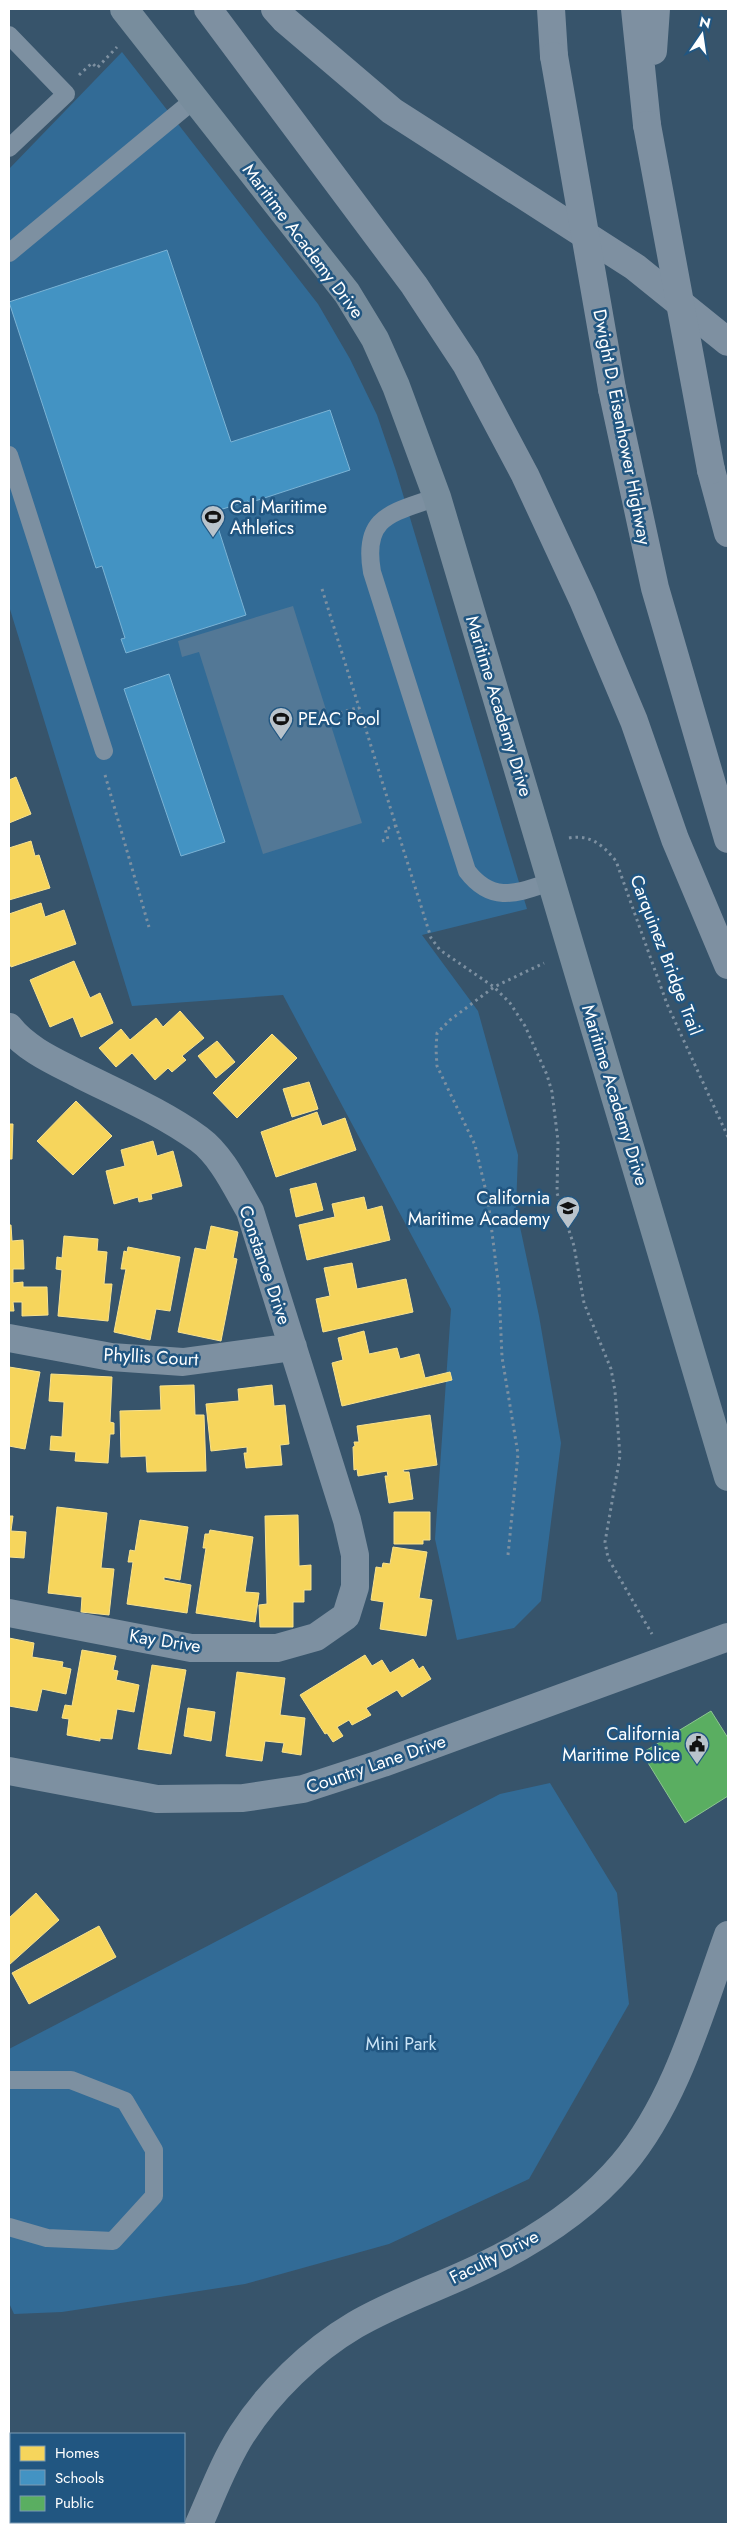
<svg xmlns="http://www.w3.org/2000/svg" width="737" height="2533" font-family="Jost,sans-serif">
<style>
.green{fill:#326b96}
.water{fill:#537896}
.homes{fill:#f6d55c;stroke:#f9e28d}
.schools{fill:#4393c3;stroke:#7bb3d5}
.public{fill:#5aae61;stroke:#8cc690}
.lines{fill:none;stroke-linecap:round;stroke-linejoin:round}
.path{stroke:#7d90a1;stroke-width:3;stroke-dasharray:2.5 4;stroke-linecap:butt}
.lane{stroke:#7d90a1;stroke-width:18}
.street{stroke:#7d90a1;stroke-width:28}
.secondary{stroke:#788d9d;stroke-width:28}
.highway{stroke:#7e90a1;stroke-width:28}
.highway-bridge{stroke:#7e90a1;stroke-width:28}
.labels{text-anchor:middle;stroke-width:5;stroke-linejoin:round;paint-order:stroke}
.street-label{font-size:18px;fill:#fff;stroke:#215681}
.poi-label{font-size:18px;fill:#fff;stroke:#215681;text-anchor:start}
.park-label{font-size:18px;fill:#cbe4f6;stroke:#215681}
</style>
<rect width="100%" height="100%" fill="#37546b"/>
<!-- green -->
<path class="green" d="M122 52 318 304 350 359 377 415 396 471 527 909 422 935 478 1011 518 1155 516 1208 539 1316 561 1443 541 1601 514 1628 457 1640 435 1539 451 1309 283 995 132 1006 9 606V169Z
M550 1783 617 1893 629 2004 529 2179 389 2244 245 2284 62 2312 14 2314 9 2303V2049L500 1794Z
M9 2493 11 2494V2522H123V2524H9Z"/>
<!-- water -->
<path class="water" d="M293 606 362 823 263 854 199 652 182 657 178 641Z"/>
<!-- homes -->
<path class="homes" d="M16 777 31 814 9 823V780Z
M31 841 35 856 39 855 50 888 9 900V848Z
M41 903 45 917 64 910 76 944 11 967 9 961V914Z
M74 961 90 998 100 993 113 1023 81 1037 73 1017 50 1027 30 980Z
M180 1011 204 1038 182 1056 186 1060 172 1072 168 1068 155 1080 132 1053 116 1067 99 1048 121 1029 130 1040 156 1018 163 1027Z
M272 1034 297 1058 237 1118 213 1093Z
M217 1041 235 1062 216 1078 198 1056Z
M309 1082 318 1109 292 1117 283 1089Z
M76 1101 112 1136 73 1175 37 1141Z
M317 1112 322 1126 345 1118 356 1150 276 1177 261 1132Z
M9 1124H13L12 1159H9Z
M153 1141 157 1156 173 1151 182 1186 151 1194 152 1199 139 1202 138 1197 114 1204 106 1171 125 1166 121 1150Z
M316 1183 323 1210 296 1217 290 1189Z
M364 1197 367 1210 382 1206 390 1240 307 1260 299 1225 335 1217 332 1204Z
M9 1225H11L12 1241 23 1240 24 1269H13V1283L23 1282V1287H47L48 1315 22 1316V1302H13L14 1311H9Z
M211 1226 238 1232 233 1258 237 1259 221 1341 178 1332 195 1248 206 1250Z
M64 1236 98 1239 97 1251 107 1252 104 1284H112L108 1321 58 1316 62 1270 56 1269 57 1257 62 1258Z
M128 1247 180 1257 170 1311 156 1309 150 1340 114 1332 126 1269H121L124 1251 127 1252Z
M352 1263 357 1289 406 1279 413 1312 323 1332 316 1299 330 1296 324 1268Z
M364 1331 369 1354 397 1348 400 1359 419 1354 425 1378 450 1372 452 1380 342 1406 332 1363 343 1360 338 1338Z
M9 1367 40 1372 25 1449 9 1446Z
M51 1374 112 1377 110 1422 114 1423V1434H110L108 1463 75 1461 76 1452 50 1450 51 1436 62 1437 64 1402 49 1401Z
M194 1385 195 1415H204L206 1471 147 1472 146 1456 121 1457 120 1411 161 1410 160 1386Z
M272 1385 274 1406 285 1405 289 1444 280 1445 282 1465 246 1468 244 1453H247V1447L211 1451 206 1404 239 1401 238 1389Z
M430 1415 437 1465 403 1470 404 1472H409L413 1499 389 1503 385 1476H388L387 1471 358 1476 357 1469 354 1470 353 1447 355 1446 354 1442H359L357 1426Z
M57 1507 107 1513 101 1568 114 1569 109 1615 81 1612 82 1597 48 1593Z
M394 1512H430V1540H423V1544H394Z
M298 1515 299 1566 311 1565V1590H304V1602H293V1627H260L259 1605 267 1604 265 1516Z
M9 1516H13L11 1531 26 1532 24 1558 9 1557Z
M140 1520 188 1527 180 1580 164 1577V1580L191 1585 187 1613 127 1604 133 1562H128L130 1550 135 1551Z
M210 1530 253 1537 245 1592 259 1593 255 1622 196 1613 206 1548H203L205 1534H209Z
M393 1547 427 1552 419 1598 432 1600 426 1636 380 1629 384 1602 371 1600 376 1567 382 1568 383 1563 390 1564Z
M9 1638 34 1643 32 1657 63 1662 62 1667 71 1669 66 1694 42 1689 37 1711 9 1706Z
M82 1650 116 1656 113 1670 118 1671 116 1680 139 1685 134 1712 117 1709 112 1739 100 1738V1741L67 1735 69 1719 62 1718 65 1705 72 1706Z
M365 1655 372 1666 382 1660 390 1673 413 1659 419 1669 423 1666 431 1679 402 1697 397 1690 366 1708 371 1715 352 1725 349 1720 337 1727 343 1736 333 1742 327 1733 325 1734 300 1695Z
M152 1665 186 1670 171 1754 138 1749Z
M237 1672 285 1678 280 1715 305 1718 301 1755 282 1752 284 1743 265 1741 262 1761 226 1756Z
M188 1708 215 1712 211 1741 184 1736Z
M36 1893 59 1920 9 1965V1918Z
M99 1926 116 1957 29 2004 12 1973Z"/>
<!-- schools -->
<path class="schools" d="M167 250 231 442 330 410 350 470 249 503 248 501 213 512 246 615 126 653 121 639 125 638 102 566 96 568 9 302Z
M169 674 225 842 181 856 124 689Z"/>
<!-- public -->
<path class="public" d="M711 1711 728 1738V1796L685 1823 642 1753Z"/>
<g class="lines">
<!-- path -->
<path class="path" d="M79 75 92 63 97 68 117 47
M322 589 431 938 440 950 494 987 510 1003 525 1026 547 1075 552 1092 558 1141 557 1193 574 1246 584 1303 611 1369 615 1391 620 1456 605 1542 608 1558 652 1634
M340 713 359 707
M105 775 149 927
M569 838C590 834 603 845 616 861L667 1004 728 1137
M382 841 388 839 385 829 396 826
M508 1555 518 1454 502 1357 499 1289 488 1200 475 1145 437 1066 436 1049 437 1033 450 1020 494 987 544 963"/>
<!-- lane -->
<path class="lane" d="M9 35 66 94 9 148
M9 253 195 99
M9 455 104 751
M437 497C393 513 362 515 372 572L467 871C492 904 517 893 551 882
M9 2080H71L125 2101 154 2150V2196L113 2241 47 2238 9 2227"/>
<!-- street -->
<path class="street" d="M9 1027C27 1050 56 1062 81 1075 121 1095 163 1113 199 1139 222 1156 236 1187 250 1211L347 1520 355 1555V1587L346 1616 316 1637 277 1648H191L9 1613
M9 1338 111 1357 183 1362 293 1347
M9 1771 157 1799 243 1798 303 1789 383 1763 728 1637
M199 2524C212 2495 224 2462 242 2434 269 2392 311 2351 355 2325 396 2301 440 2287 483 2266 533 2242 586 2208 623 2164 676 2101 700 2012 728 1935"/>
<!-- secondary -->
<path class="secondary" d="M124 9 347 293 375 339 396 386 437 497 728 1477"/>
<!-- highway -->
<path class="highway" d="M208 9 414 285 466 364 525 475 583 600 634 721 675 839 728 965
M275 9 284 19 392 111 635 267 728 342
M551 9 554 56
M635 9 647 125
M653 51 656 9
M612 389 655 588 728 839
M711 470 728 533"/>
<!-- highway-bridge -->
<path class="highway-bridge" d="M554 56 612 389
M647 125 711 470"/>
</g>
<!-- icons -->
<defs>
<g id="stadium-pin" transform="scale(1.25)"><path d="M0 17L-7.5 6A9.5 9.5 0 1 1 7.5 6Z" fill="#b9c3cb" stroke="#215681"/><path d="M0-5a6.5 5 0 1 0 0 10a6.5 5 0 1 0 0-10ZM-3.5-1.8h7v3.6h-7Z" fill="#111"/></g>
<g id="university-pin" transform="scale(1.25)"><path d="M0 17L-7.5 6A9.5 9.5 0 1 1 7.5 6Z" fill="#b9c3cb" stroke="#215681"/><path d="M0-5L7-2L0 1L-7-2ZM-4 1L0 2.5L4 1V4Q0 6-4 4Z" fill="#111"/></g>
<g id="civic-pin" transform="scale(1.25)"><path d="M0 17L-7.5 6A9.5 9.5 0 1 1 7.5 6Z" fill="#b9c3cb" stroke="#215681"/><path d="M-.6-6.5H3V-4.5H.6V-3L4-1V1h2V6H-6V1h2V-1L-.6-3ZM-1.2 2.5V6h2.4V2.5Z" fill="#111"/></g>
</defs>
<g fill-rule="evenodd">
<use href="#stadium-pin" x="213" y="517"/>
<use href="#stadium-pin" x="281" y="719"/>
<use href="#university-pin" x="568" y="1208"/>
<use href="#civic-pin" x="697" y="1744"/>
</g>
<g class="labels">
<!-- street labels -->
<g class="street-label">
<text transform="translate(303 241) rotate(53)" y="6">Maritime Academy Drive</text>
<text transform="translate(622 427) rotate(79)" y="6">Dwight D. Eisenhower Highway</text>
<text transform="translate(499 706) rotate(73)" y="6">Maritime Academy Drive</text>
<text transform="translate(666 955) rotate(69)" y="6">Carquinez Bridge Trail</text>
<text transform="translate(615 1095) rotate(73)" y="6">Maritime Academy Drive</text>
<text transform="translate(265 1265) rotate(71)" y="6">Constance Drive</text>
<text transform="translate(151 1357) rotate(3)" y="6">Phyllis Court</text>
<text transform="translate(165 1641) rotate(9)" y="6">Kay Drive</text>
<text transform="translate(376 1764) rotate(-19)" y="6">Country Lane Drive</text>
<text transform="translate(494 2257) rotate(-27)" y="6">Faculty Drive</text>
</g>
<!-- poi labels -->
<g class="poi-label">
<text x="230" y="513">Cal Maritime<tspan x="230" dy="21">Athletics</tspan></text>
<text x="298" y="725">PEAC Pool</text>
<text x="550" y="1204" text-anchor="end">California<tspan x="550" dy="21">Maritime Academy</tspan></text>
<text x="680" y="1740" text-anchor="end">California<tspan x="680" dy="21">Maritime Police</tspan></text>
</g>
<!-- park labels -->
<g class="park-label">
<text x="401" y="2050">Mini Park</text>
</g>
</g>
<!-- border -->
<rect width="737" height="2533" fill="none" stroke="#ffffff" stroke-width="20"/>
<!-- legend -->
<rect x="10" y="2433" width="175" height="90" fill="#215681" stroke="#7a9ab3"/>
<rect x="20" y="2446" width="25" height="15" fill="#f6d55c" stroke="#7a9ab3"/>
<text x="55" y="2458" font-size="15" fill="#ffffff">Homes</text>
<rect x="20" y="2470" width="25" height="15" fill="#4393c3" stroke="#7a9ab3"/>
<text x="55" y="2483" font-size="15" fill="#ffffff">Schools</text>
<rect x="20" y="2496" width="25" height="15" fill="#5aae61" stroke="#7a9ab3"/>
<text x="55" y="2508" font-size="15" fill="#ffffff">Public</text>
<!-- north arrow -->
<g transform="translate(702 35) rotate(13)" stroke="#215681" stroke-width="4" paint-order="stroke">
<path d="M0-4L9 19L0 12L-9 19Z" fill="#ffffff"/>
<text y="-8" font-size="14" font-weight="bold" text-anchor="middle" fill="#ffffff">N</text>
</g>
</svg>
